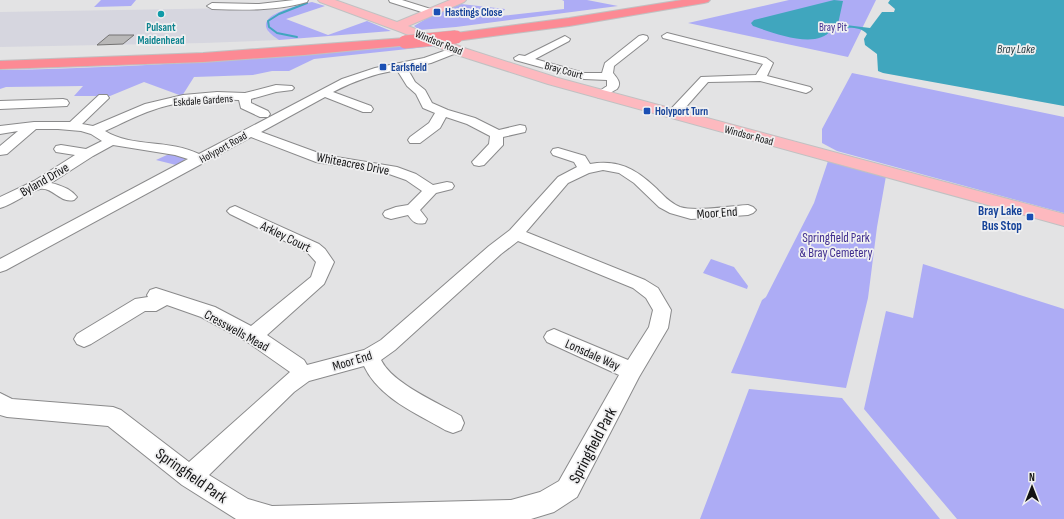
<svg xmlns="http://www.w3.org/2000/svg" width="1064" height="519" font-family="'Sofia Sans Condensed',sans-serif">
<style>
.built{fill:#d6d6df}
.green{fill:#adacf5}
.water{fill:#40a6be}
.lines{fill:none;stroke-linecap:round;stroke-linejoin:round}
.stream{stroke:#40a6be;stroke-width:2}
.building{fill:#b9b8b8;stroke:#747372}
.minor-casing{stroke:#8a8a8b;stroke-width:2}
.major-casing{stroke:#c1c1c2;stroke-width:2}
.highway-casing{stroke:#c1c1c2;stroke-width:2}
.minor{fill:#fff;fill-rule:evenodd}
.major{fill:#fdb9bf;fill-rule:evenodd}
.highway{fill:#fc8a94;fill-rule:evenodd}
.highway-bridge-casing{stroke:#c1c1c2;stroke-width:14;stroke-linecap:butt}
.highway-bridge{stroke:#fc8a94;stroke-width:13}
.transit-dot{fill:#1a4fb4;stroke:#f0f0f1;stroke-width:1.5}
.culture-dot{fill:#0f9aa8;stroke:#f0f0f1;stroke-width:1.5}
.labels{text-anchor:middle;stroke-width:3.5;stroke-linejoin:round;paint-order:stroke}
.far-transit-label{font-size:11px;font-weight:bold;fill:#164399;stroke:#f0f0f1;text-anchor:start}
.far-culture-label{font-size:11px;font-weight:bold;fill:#0d838f;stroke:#f0f0f1}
.far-park-label{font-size:11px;fill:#3f2d8f;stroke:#f0f0f1}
.far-street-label{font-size:11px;fill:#121213;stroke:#f0f0f1}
.far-water-label{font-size:12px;font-style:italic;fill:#1d343a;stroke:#f0f0f1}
.street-label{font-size:13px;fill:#121213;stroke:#f0f0f1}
.transit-label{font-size:13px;font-weight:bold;fill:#164399;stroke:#f0f0f1;text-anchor:end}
.park-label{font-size:13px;fill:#3f2d8f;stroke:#f0f0f1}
.near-street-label{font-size:16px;fill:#121213;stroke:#f0f0f1}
</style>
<rect width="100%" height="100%" fill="#e3e3e4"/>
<!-- built -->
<path class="built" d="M238 8 281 10 274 14 268 32 279 40 204 43 0 47V12Z"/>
<!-- green -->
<path class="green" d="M101 0H136L131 6 94 7Z
M562 0H587L618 6 456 27 419 30 414 26 429 17 461 4 505 9 501 16 564 9V1Z
M789 0H876L848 57 688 23Z
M312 2 325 6 286 19 328 35 367 21 391 31 279 40C241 17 296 6 312 2Z
M427 43 436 46 314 59 289 71H272L253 75 194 77 182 96 144 82 110 96H74L83 86 6 87 0 89V70C143 68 285 57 427 43Z
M852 73 1064 117V213L837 151 822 143V129Z
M169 154 187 158 176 165 156 160Z
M828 161 886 176 877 227 868 298 846 388 731 373 762 300 766 297 814 203Z
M711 259 734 267 748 286 747 289 703 273Z
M923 264 1064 309V519H957L864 409 886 311 913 318Z
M749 389 842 398 940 519H700Z"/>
<!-- water -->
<path class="water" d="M834 0 843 1 838 24 870 28 882 12H894L895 9 888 3 890 0H1064V106L883 73 878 71 877 54 865 45 864 39 867 34C859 25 842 28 831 30 817 50 773 33 753 26L751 23 754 20Z"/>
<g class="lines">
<!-- stream -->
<path class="stream" d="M297 37 277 33 269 27 268 21 279 14 307 3"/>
</g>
<!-- building -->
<path class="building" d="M109 35H134L123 44 97 45Z"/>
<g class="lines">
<!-- minor casing -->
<g class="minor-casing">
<path id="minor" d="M294 0H308L307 2C276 11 245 10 212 9L207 6 212 3 259 4Z
M389 0H402L434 10 436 12 431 15 428 14 390 2Z
M667 33 766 58 773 63 767 76 810 87 812 89 810 91 806 93 760 81 708 82 677 117H669L667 114 669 111 701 77 756 75 763 64 663 38 662 36Z
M643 35 647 36 648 38 647 40 614 66 613 73C617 78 622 83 617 89L601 98 597 97 595 94 607 86V80L584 79 515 60 514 58 519 55 525 56 565 36 570 39 569 41 535 59 584 73H602L605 63 639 36Z
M455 47 460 50 459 52 431 63 407 68 415 82 425 90 432 103 448 110 475 118 499 130 520 125 525 126 526 129 525 132 503 137V145L484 165 479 166 474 165 472 162 489 144 490 136 467 124 446 117 440 128 420 143H410L408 140 410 137 429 123 435 113 423 108 416 94 407 86 397 70C374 74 354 81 333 92L371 106 373 109 371 112H363L325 97 261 132 324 155 397 167 416 174 433 185 447 182 452 183 454 186 452 189 436 193 420 210 427 219 425 223C416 225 413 222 408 215L391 219 385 217 383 214 385 211 396 207 408 205 422 191 406 180 389 174 316 162 251 137 6 270 0 272V259L188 159 175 155 113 145 93 156 51 183C60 185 71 189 77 197L74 200C61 204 53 187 40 189 28 192 14 204 0 208V197L34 181 75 155 56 152 54 149 56 146 61 145 86 149 102 141 91 134 81 131 58 129H36L7 154 0 155V146L18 131 0 134V126L34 122H70L99 95H107L109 98 82 124 93 126 145 104 183 95 217 92 245 93 276 85 292 86 294 88 292 90 276 92 251 99V103L268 111 270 114 268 117H260L241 108 239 100C210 99 180 100 153 110 137 115 121 124 105 131 133 148 169 139 199 154L342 79 375 68 424 58Z
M63 99 67 100 69 103 67 106 0 109V101Z
M558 148 585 156 590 164C618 159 636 169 656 188 663 195 670 203 680 207 696 212 730 206 748 205L753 207 756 210 753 213 748 215 691 219 670 213 659 207 634 183 619 173 603 170 589 173 568 183 526 232 645 280 658 288 671 310 668 328 639 377 577 497 554 512 531 519H236L182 485 108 426 7 417 0 415V393L12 399 113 407 121 410 189 462 290 372 246 341 201 317 167 305 156 311H145L91 344 84 347 77 344 74 339 77 334 135 299 148 297 147 295 150 290 156 288 215 307 251 326 311 277 316 262 307 252 230 214 227 211 230 208 235 206 319 244 325 249 334 262 324 284 267 335 304 360 307 365 364 350 381 340 489 246 510 230 558 177 577 167 574 162 553 155 551 152 553 149ZM518 241 633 288 646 298 653 310 649 327 628 360 561 332 554 329 547 332 544 337 547 342 619 375 559 481 540 492 511 500 272 506 248 499 209 475 294 392 309 381 364 366C379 398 416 413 445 430L453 433 461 430 464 423 461 416C437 402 393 384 381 360L395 350 501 254Z"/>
</g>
<!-- major casing -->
<g class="major-casing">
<path id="major" d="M318 0H335L397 22 450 0H466L464 2 408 26 464 48 558 78 1064 214V226L548 84 454 54 401 32 320 2Z"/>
</g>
<!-- highway casing -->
<g class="highway-casing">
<path id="highway" d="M682 0H710L708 2 704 3 569 26 456 41 451 40 449 37 451 34 456 33 569 18Z
M405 38 410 39 412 42 410 45 304 55 203 62 0 69V61L203 53Z"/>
</g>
<!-- minor -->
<use href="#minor" class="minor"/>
<!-- major -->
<use href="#major" class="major"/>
<!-- highway -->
<use href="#highway" class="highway"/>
<!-- highway-bridge casing -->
<g class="highway-bridge-casing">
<path id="highway-bridge" d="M405 42 456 37"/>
</g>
<!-- highway-bridge -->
<use href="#highway-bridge" class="highway-bridge"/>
</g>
<!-- markers -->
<g class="transit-dot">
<rect x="433" y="8" width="8" height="8" rx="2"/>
<rect x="379" y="63" width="8" height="8" rx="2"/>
<rect x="643" y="107" width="8" height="8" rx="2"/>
<rect x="1026" y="213" width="8" height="8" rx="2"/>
</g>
<circle class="culture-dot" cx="161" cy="14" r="4"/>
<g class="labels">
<!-- far-transit labels -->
<g class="far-transit-label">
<text x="445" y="16">Hastings Close</text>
<text x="391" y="71">Earlsfield</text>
<text x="655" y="115">Holyport Turn</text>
</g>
<!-- far-culture labels -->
<g class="far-culture-label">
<text x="161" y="31">Pulsant<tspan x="161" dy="13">Maidenhead</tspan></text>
</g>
<!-- far-park labels -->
<g class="far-park-label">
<text x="833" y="31">Bray Pit</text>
</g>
<!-- far-street labels -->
<g class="far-street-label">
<text transform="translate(439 42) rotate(22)" y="4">Windsor Road</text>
<text transform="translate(564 70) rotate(15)" y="4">Bray Court</text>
<text transform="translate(203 100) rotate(-4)" y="4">Eskdale Gardens</text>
<text transform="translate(749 135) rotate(15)" y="4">Windsor Road</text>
<text transform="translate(223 147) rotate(-29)" y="4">Holyport Road</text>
</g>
<!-- far-water labels -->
<g class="far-water-label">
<text x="1016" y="53">Bray Lake</text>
</g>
<!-- street labels -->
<g class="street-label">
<text transform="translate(353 163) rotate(11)" y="5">Whiteacres Drive</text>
<text transform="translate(44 179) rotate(-30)" y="5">Byland Drive</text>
<text transform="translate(717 212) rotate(-4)" y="5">Moor End</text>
<text transform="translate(286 236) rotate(26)" y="5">Arkley Court</text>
<text transform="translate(237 330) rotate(29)" y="5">Cresswells Mead</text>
<text transform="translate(593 354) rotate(24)" y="5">Lonsdale Way</text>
<text transform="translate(352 360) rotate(-17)" y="5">Moor End</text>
</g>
<!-- transit labels -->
<g class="transit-label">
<text x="1022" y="215">Bray Lake<tspan x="1022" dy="15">Bus Stop</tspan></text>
</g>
<!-- park labels -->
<g class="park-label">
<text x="836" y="242">Springfield Park<tspan x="836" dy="15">&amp; Bray Cemetery</tspan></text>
</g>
<!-- near-street labels -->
<g class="near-street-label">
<text transform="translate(592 445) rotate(-62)" y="6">Springfield Park</text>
<text transform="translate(192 475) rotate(35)" y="6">Springfield Park</text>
</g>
</g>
<!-- north arrow -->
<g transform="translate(1032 487)" stroke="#f0f0f1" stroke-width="3" paint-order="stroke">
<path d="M0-3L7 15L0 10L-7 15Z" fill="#121213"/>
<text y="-6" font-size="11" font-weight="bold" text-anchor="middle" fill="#121213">N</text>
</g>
</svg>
